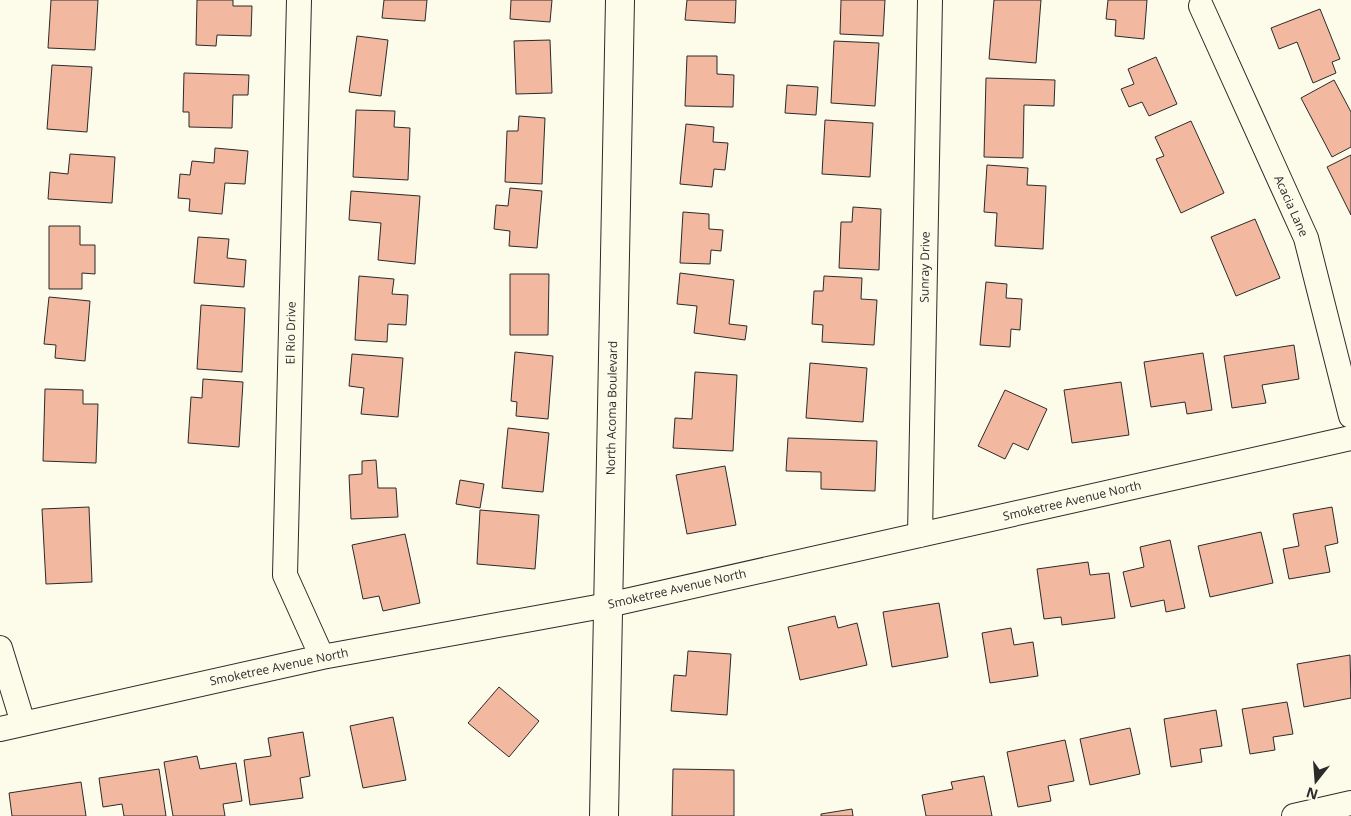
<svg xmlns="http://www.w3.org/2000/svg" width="1351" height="816" font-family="'Open Sans',sans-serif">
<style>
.building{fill:#f2b8a0;stroke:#2b2b2b}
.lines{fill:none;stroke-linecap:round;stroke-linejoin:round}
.minor-casing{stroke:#2b2b2b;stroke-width:26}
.major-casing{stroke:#2b2b2b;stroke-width:30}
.minor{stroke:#fdfbea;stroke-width:24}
.major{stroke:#fdfbea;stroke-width:28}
.labels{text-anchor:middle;stroke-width:4;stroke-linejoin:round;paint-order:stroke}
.street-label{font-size:12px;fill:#2b2b2b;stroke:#fdfbea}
</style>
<rect width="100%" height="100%" fill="#fdfbea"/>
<!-- building -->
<path class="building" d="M51 0H98L95 50 48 48Z
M197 0H233V6H252L251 36 217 35 216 46 196 45Z
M384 0H427L425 21 382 18Z
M511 0H552L550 22 510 19Z
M687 0H736L735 23 685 20Z
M841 0H885L883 36 840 34Z
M994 0H1041L1036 63 989 59Z
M1108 0H1147L1144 39 1115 36 1116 20 1106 19Z
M1320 9 1340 59 1332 62 1336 73 1313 83 1297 42 1279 49 1271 28Z
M357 36 388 40 381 96 349 92Z
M550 40 552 93 516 94 514 41Z
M834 41 879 43 875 106 831 103Z
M687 56H717V74L734 75 733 107 685 106Z
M1156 57 1177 104 1149 116 1142 102 1129 107 1121 89 1134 84 1128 69Z
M52 65 92 67 87 132 47 129Z
M184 73 249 75 248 95H233L232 128 189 127V112H183Z
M986 78 1055 80 1054 106 1024 105 1023 158 984 157Z
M1334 80 1351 112V147L1332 157 1301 98Z
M787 85 818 87 816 115 785 113Z
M356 110 395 111 394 127 410 128 408 180 353 177Z
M519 116 545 118 542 184 505 182 507 131H518Z
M825 120 873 123 870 177 822 174Z
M1191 121 1224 193 1181 213 1156 159 1164 156 1155 137Z
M686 124 714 127 713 142 728 143 725 170 714 169 712 187 680 184Z
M215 148 248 151 245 184 225 183 222 214 189 211 190 199 178 198 180 174 190 175 192 161 214 163Z
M70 154 115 157 112 203 48 199 50 172 68 174Z
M1351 155V215L1327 167Z
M987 165 1028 168 1027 185 1046 186 1043 249 995 246 997 213 984 212Z
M510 188 542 191 537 248 509 246 510 231 494 229 496 205 508 206Z
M351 191 420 196 415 264 378 260 381 223 349 220Z
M853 207 881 209 879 270 839 268 841 222H852Z
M683 212 709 214V229L723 230 721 251 711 250 710 264 680 263Z
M1255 219 1280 278 1236 296 1211 237Z
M49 226H80V245H95V274L82 273V289H49Z
M198 237 229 239 227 258 246 260 244 287 194 283Z
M680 273 734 280 729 324 747 326 745 340 694 333 697 306 677 304Z
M510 274H549L548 335H510Z
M359 276 394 279 392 294 408 295 406 325 388 324 387 342 355 340Z
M824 276 862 278 861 299 877 300 874 345 822 342 823 325 812 324 814 291H823Z
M986 282 1007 284 1006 298 1022 299 1020 330 1011 329 1010 347 980 345Z
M49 297 90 301 85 361 55 358 56 345 44 344Z
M201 305 245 308 242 372 197 369Z
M1294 345 1299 379 1262 385 1266 403 1232 408 1224 356Z
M515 352 553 356 548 419 516 416 517 402 511 401Z
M1203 353 1212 410 1187 414 1185 402 1151 407 1144 362Z
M352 354 403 358 398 417 361 414 364 388 349 386Z
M810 363 867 368 863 422 806 418Z
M695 372 737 375 733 451 673 448 675 418 692 419Z
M203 379 243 382 239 447 188 443 191 397 202 398Z
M1121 382 1129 435 1072 443 1064 390Z
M45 389 83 390V404H98L96 463 43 461Z
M1005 390 1047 409 1028 450 1013 443 1005 459 978 446Z
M508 428 549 433 543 492 502 488Z
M788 438 877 441 875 491 821 489V472L786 471Z
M376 460 378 488H396L398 517 351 519 349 475 362 474V461Z
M725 466 736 525 687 534 676 475Z
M460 480 484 484 480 508 456 504Z
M89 507 92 582 46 584 42 509Z
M1332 507 1338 543 1325 546 1330 572 1289 579 1283 549 1299 546 1293 514Z
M480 510 539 515 535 569 477 564Z
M1261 532 1273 583 1210 597 1198 546Z
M405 534 420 603 383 611 379 596 363 599 352 545Z
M1170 540 1185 608 1166 612 1164 600 1131 607 1123 572 1144 567 1140 547Z
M1088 562 1090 575 1109 573 1115 618 1062 625 1061 617 1044 619 1037 569Z
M939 603 948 657 892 667 883 612Z
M835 616 838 628 857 623 867 665 800 680 788 627Z
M1011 628 1014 645 1033 642 1038 676 990 683 982 633Z
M688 651 731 654 727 715 671 711 674 675 686 676Z
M1350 655 1351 698 1304 707 1297 664Z
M499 687 539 721 509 757 468 723Z
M1287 702 1293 734 1273 737 1275 750 1250 754 1242 709Z
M1216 710 1222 746 1200 749 1202 762 1171 767 1164 719Z
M393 717 406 780 363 788 350 726Z
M1130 728 1140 774 1090 785 1080 739Z
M303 732 310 776 300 778 303 798 250 805 244 760 271 756 268 738Z
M1065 740 1074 781 1048 786 1051 801 1018 807 1007 752Z
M197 756 200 769 236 763 242 801 223 804 225 816H173L164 762Z
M159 769 166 816H124L122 804 103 807 99 778Z
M673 769 734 770V816H672Z
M984 776 992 816H926L922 795 953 789 951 782Z
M81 782 86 816H12L9 793Z
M852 809 853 816H821V814Z"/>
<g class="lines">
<!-- minor casing -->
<g class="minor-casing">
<path id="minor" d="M299 0 285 575 322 657
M1201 6 1306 238 1351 416
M920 535 930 0
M0 648 23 723
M0 729 322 657 608 605 1351 438
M1294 816 1351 803"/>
</g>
<!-- major casing -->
<g class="major-casing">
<path id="major" d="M604 816 620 0"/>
</g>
<!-- minor -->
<use href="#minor" class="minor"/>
<!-- major -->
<use href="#major" class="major"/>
</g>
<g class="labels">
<!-- street labels -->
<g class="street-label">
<text transform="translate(1291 206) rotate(66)" y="4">Acacia Lane</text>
<text transform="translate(925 267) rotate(-89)" y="4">Sunray Drive</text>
<text transform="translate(291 333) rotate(-89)" y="4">El Rio Drive</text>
<text transform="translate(612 408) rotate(-89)" y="4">North Acoma Boulevard</text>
<text transform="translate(1072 501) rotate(-13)" y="4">Smoketree Avenue North</text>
<text transform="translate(677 589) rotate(-13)" y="4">Smoketree Avenue North</text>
<text transform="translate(279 667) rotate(-12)" y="4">Smoketree Avenue North</text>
</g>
</g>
<!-- north arrow -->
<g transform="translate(1316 781) rotate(197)" stroke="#fdfbea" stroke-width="4" paint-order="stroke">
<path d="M0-4L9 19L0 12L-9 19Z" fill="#2b2b2b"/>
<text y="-8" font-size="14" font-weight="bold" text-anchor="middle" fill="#2b2b2b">N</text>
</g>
</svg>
